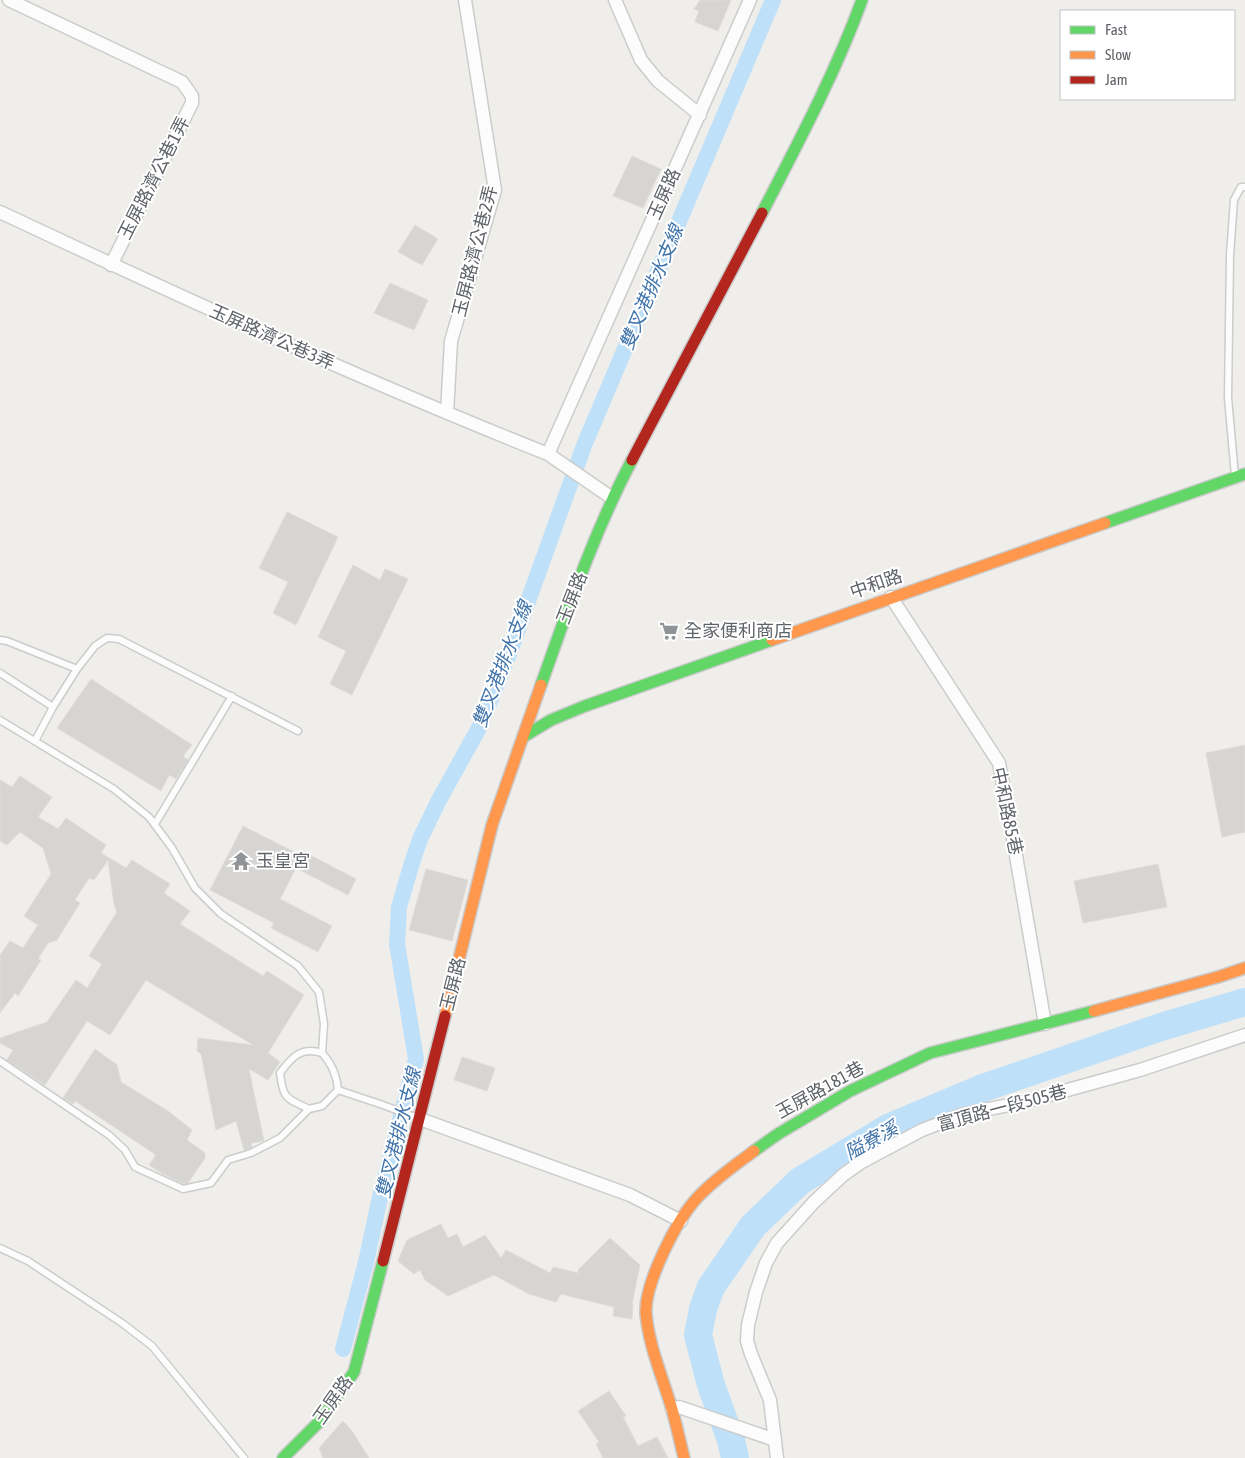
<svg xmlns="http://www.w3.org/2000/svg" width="1245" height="1458" font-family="'Asap Condensed','Noto Sans TC',sans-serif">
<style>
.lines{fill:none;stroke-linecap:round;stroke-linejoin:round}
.canal{stroke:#bfe0f9;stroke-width:16}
.river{stroke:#bfe0f9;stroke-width:28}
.building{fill:#d6d5d3;stroke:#deddd9}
.lane-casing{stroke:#cbcccc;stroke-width:9}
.street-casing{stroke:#cbcccc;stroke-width:15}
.fast-casing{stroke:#cacacb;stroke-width:14}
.slow-casing{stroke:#cacacb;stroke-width:14}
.jam-casing{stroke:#cacacb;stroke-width:14}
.lane{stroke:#fdfcfc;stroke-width:6}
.street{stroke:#fdfcfc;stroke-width:12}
.fast{stroke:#63d668;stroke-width:11}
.slow{stroke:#ff974d;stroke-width:11}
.jam{stroke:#b3261e;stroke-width:11}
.labels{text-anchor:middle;stroke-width:4;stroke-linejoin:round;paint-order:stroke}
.street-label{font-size:18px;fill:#5f6368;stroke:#fff}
.poi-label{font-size:18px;fill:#5f6368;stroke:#fff;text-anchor:start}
.water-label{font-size:19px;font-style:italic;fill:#4174aa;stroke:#fff}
</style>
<rect width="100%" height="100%" fill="#efeeea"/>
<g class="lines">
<!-- canal -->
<path class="canal" d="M343 1349 366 1262 381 1193 416 1059 397 944 399 907 411 866 420 839 439 800 479 728 509 654 585 443 773 0"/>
<!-- river -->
<path class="river" d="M735 1458 731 1440 711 1385 698 1335 703 1309 711 1287 753 1226 800 1181 888 1128 983 1088 1161 1027 1245 1002"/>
</g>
<!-- building -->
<path class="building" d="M700 0H731L718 31 695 22 699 11 694 9Z
M632 156 661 169 643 208 613 196Z
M415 225 438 239 422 265 398 252Z
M390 283 428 300 414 330 374 313Z
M287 512 338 537 296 625 273 613 288 582 259 568Z
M353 565 380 580 385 569 408 579 352 695 330 684 346 651 318 637Z
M91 679 192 745 183 756 188 760 176 779 169 775 161 791 57 728Z
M1245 745V832L1222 837 1206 753Z
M20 776 52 797 38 817 58 829 66 818 106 845 101 853 126 868 132 860 170 884 164 893 190 911 180 924 263 976 267 971 304 995 268 1053 280 1062 268 1080 249 1069 264 1141 252 1143 251 1148 244 1150 236 1121 216 1130 201 1054 197 1051 198 1038 253 1045 146 980 110 1035 87 1021 45 1085 7 1060 13 1050 0 1043V1038L47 1022 76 980 87 988 102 964 89 956 117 912 114 904 108 860 94 880 89 878 75 900 80 903 57 940 48 943 38 959 41 960 18 996 15 993 0 1013V955L10 941 23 948 38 925 24 916 51 874 43 848 20 832 7 845 0 841V780L12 787Z
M243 826 308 859 310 855 356 879 348 895 296 868 280 899 332 926 318 952 271 928 274 923 210 890Z
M1158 864 1167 907 1083 923 1074 881Z
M426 869 468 880 452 941 409 930Z
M95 1049 117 1065 121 1082 168 1111 192 1130 187 1140 205 1153V1158L188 1183 184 1184 163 1174 149 1165 156 1155 75 1101 73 1104 63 1098Z
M462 1057 495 1068 487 1091 454 1080Z
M441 1224 448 1238 457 1234 463 1247 485 1235 501 1258 506 1250 550 1273 553 1267 578 1273V1270L610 1238 629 1255 628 1256H630L640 1265 632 1304H633L632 1319 613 1316 614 1307 561 1294 556 1302 529 1294 494 1275 448 1296 425 1280 420 1270 414 1274 398 1261 407 1240Z
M609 1391 626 1416 623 1417 638 1446 657 1437 668 1458H603L596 1444 599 1442 578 1411Z
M343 1421 352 1431 369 1458H323L319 1448Z"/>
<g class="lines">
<!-- lane casing -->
<g class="lane-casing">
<path id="lane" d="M1235 476 1228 398 1230 255 1234 200 1241 187H1245
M0 640 7 641 77 669 95 646 107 638 119 639 298 731
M0 673 53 707
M0 720 114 789 149 817 172 848 195 888 221 914 298 966 319 992 324 1024 322 1053C332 1064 337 1075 338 1090L380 1104 418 1118
M35 741 53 707 77 669
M155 824 232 696
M0 1061 109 1135 125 1150 135 1167 183 1189 211 1183 228 1160 251 1153 280 1138 309 1109 322 1106 338 1090
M309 1109C286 1098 283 1099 280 1073 291 1058 301 1046 322 1053
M0 1248 28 1261 122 1323 152 1346 244 1458"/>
</g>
<!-- street casing -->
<g class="street-casing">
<path id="street" d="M9 0 182 82 192 96V103L111 265
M615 0 641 60 658 81 700 115
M0 212C181 297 362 380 548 454
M447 413 451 341 495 190 465 0
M612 498 548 454 750 0
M891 597 999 763 1014 844 1045 1024
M420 1119 630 1195 681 1221
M672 1409 679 1407 775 1440
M777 1458 770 1400 751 1354 747 1341 748 1325 756 1292 766 1263 777 1243 814 1202 843 1175 860 1163 922 1130 964 1114 1024 1102 1140 1070 1245 1035"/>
</g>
<!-- fast casing -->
<g class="fast-casing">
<path id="fast" d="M762 213C798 143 835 74 862 0
M1105 523 1245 474
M541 685C568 609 594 532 632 460
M523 737 551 720 585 706 772 640
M754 1151 778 1134 850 1091 930 1053 1094 1011
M283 1458 318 1423 354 1372 383 1261"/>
</g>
<!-- slow casing -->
<g class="slow-casing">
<path id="slow" d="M772 640 1105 523
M1094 1011 1218 977 1245 968
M445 1016 492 825 541 685
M684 1458C680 1441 676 1423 671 1406 662 1376 649 1346 646 1314 644 1284 677 1219 698 1197 715 1179 734 1166 754 1151"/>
</g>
<!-- jam casing -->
<g class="jam-casing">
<path id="jam" d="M632 460 762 213
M383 1261 445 1016"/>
</g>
<!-- lane -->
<use href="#lane" class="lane"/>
<!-- street -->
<use href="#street" class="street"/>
<!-- fast -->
<use href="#fast" class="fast"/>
<!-- slow -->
<use href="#slow" class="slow"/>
<!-- jam -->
<use href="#jam" class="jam"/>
</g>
<!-- icons -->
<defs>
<g id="supermarket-bare" transform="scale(1.5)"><path d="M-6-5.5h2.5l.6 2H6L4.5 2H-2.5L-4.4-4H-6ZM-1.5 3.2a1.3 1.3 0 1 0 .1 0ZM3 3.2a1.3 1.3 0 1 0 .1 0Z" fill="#919496" stroke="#fff" stroke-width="2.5" paint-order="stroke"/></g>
<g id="temple-bare" transform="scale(1.5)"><path d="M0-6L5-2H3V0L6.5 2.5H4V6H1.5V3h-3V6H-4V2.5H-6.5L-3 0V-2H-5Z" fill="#919496" stroke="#fff" stroke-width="2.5" paint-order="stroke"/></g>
</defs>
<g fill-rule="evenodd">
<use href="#supermarket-bare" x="669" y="631"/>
<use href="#temple-bare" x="241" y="861"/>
</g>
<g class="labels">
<!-- street labels -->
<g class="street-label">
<text transform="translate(154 178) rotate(-63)" y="6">玉屏路濟公巷1弄</text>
<text transform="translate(664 194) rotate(-66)" y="6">玉屏路</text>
<text transform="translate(475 251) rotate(-76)" y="6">玉屏路濟公巷2弄</text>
<text transform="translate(272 337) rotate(24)" y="6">玉屏路濟公巷3弄</text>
<text transform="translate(876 584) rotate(-19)" y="6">中和路</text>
<text transform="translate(572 598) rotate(-69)" y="6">玉屏路</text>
<text transform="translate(1007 811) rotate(78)" y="6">中和路85巷</text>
<text transform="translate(453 984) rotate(-76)" y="6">玉屏路</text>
<text transform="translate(820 1090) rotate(-29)" y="6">玉屏路181巷</text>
<text transform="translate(1002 1108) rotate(-15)" y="6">富頂路一段505巷</text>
<text transform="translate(333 1400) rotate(-55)" y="6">玉屏路</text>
</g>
<!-- poi labels -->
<g class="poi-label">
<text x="684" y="637">全家便利商店</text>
<text x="256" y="867">玉皇宮</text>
</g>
<!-- water labels -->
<g class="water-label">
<text transform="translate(651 287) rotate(-67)" y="7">雙叉港排水支線</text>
<text transform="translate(502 664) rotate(-69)" y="7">雙叉港排水支線</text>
<text transform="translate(398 1133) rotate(-76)" y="7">雙叉港排水支線</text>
<text transform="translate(871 1140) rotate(-29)" y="7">隘寮溪</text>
</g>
</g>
<!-- legend -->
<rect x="1060" y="10" width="175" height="90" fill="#ffffff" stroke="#bfc1c3"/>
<rect x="1070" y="26" width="25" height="8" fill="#63d668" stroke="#bfc1c3"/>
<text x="1105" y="35" font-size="15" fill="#5f6368">Fast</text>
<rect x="1070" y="51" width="25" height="8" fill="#ff974d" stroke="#bfc1c3"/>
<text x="1105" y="60" font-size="15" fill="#5f6368">Slow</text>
<rect x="1070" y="76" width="25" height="8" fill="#b3261e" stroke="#bfc1c3"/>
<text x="1105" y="85" font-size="15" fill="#5f6368">Jam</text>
</svg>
